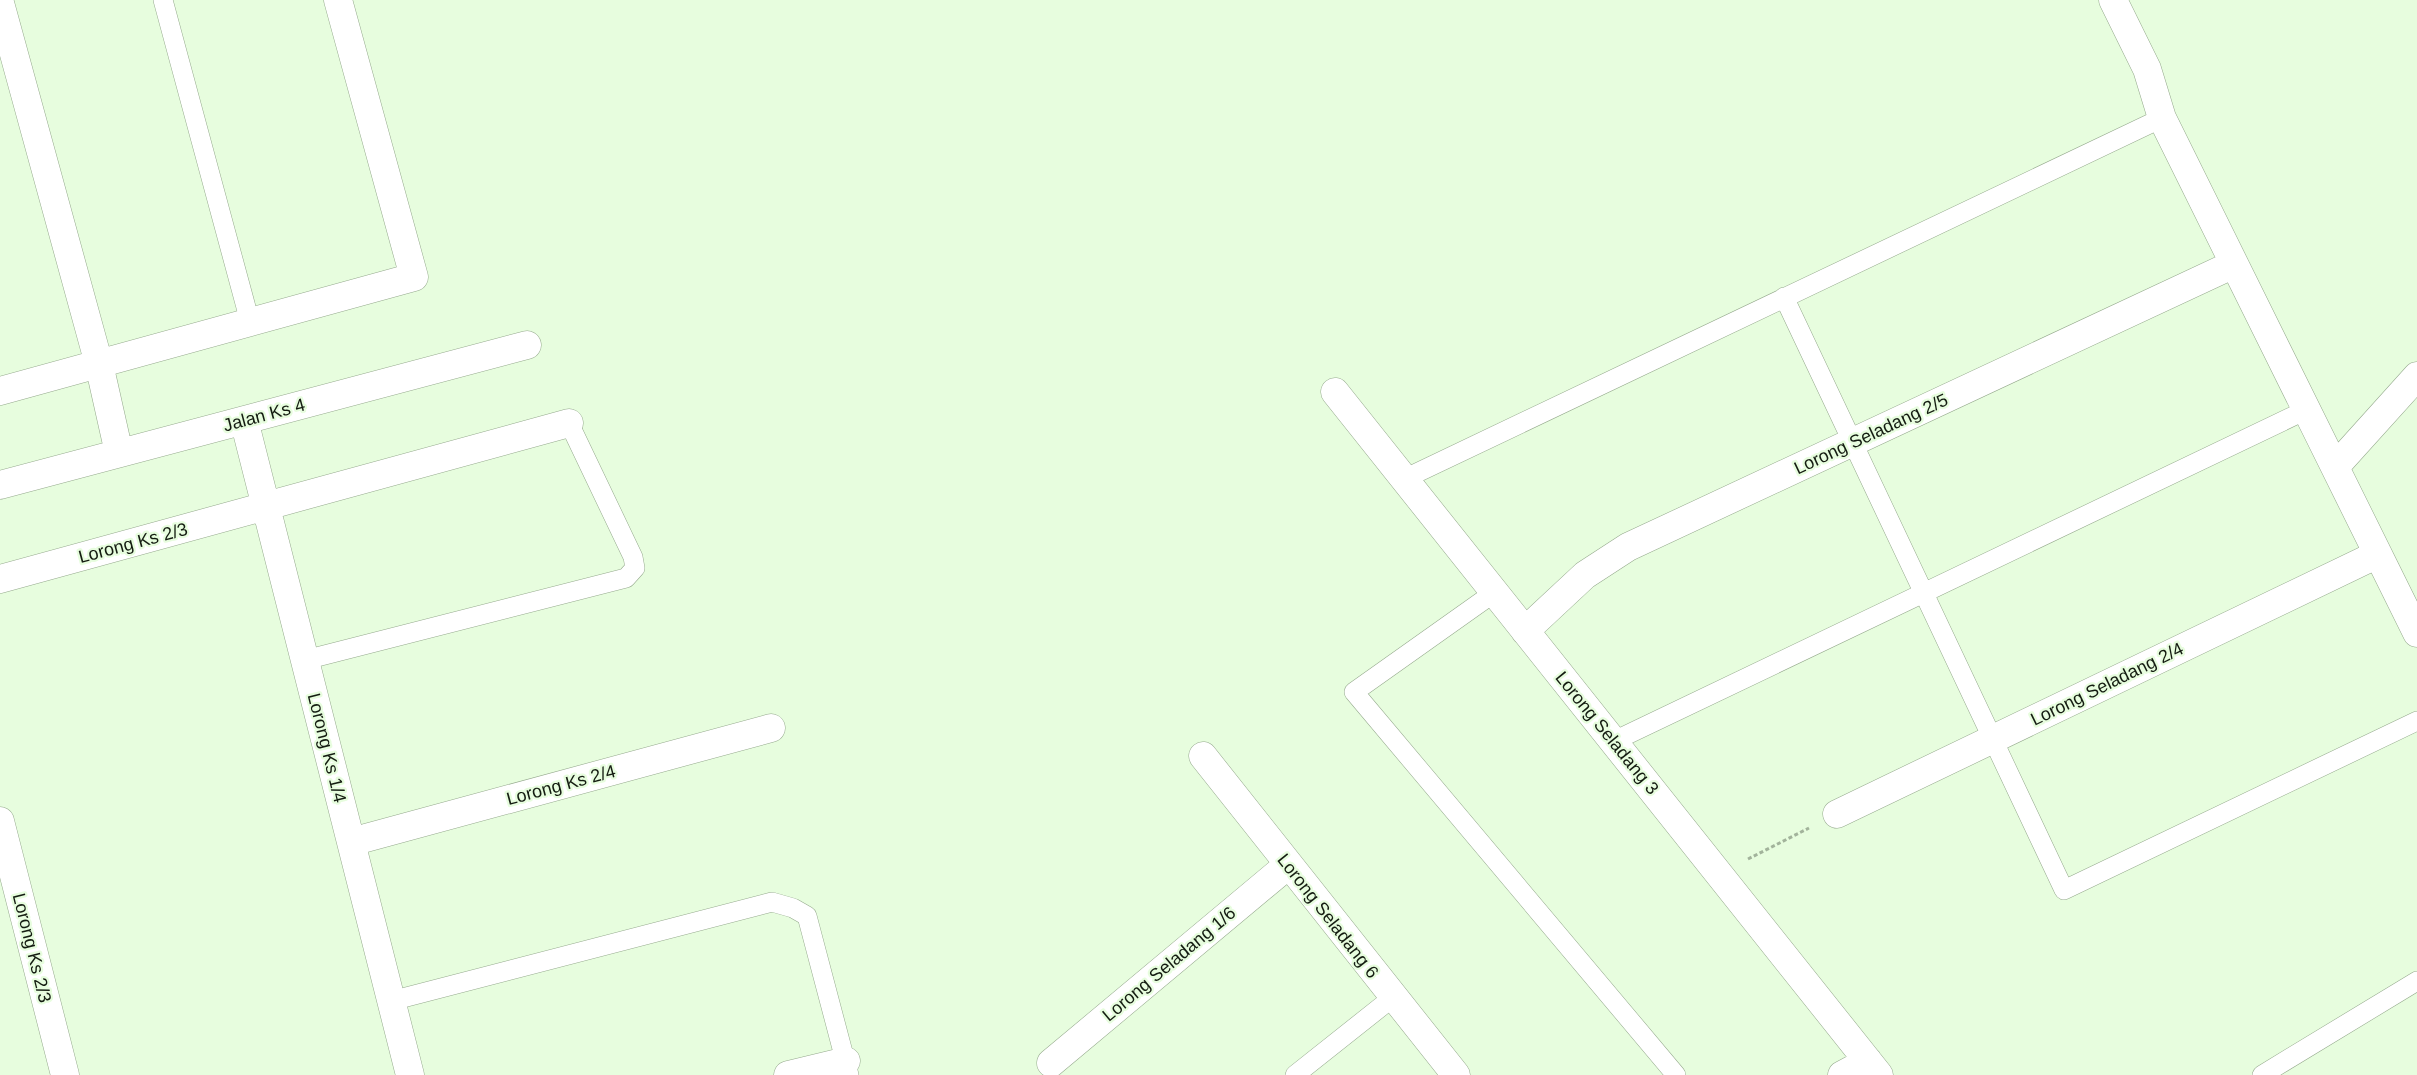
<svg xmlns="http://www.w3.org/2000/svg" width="2417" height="1075" font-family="Helvetica,sans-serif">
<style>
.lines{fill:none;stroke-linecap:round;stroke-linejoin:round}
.lane-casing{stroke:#95a98d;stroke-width:20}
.street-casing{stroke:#95a98d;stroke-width:29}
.path{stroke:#a2b39b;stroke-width:3;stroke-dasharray:4 2.5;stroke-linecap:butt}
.lane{stroke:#fff;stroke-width:19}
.street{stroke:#fff;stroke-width:28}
.labels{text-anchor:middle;stroke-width:4.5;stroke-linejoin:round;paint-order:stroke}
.street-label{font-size:18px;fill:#141c11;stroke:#e7fdde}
</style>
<rect width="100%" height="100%" fill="#e7fdde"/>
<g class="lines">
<!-- lane casing -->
<g class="lane-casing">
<path id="lane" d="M163 0 250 322
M1784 297 2064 890 2417 721
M1404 479 2162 118
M1495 592 1354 692 1676 1075
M305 660 626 578 635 568 633 557 569 423
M1614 741 2306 410
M391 1001 772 902 793 908 807 916 849 1075
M1295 1075 1392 998
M2262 1075 2417 981"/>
</g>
<!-- street casing -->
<g class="street-casing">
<path id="street" d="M2113 0 2147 69 2162 118 2417 633
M0 3 99 364 119 453
M0 391 414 277 338 0
M1335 392 1879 1075
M244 420 410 1075
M2335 467 2417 376
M0 485 527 345
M0 579 569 423
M1525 631 1585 575 1628 547 2234 264
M1203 756 1456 1075
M1837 814 2378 554
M0 821 65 1075
M351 842 771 728
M1051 1063 1288 865
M788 1075 846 1061
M1842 1075 1868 1061"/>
</g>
<!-- path -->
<path class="path" d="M1748 859 1809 828"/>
<!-- lane -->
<use href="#lane" class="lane"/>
<!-- street -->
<use href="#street" class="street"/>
</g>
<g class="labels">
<!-- street labels -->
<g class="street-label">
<text transform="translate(264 415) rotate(-15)" y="6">Jalan Ks 4</text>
<text transform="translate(1871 434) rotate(-25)" y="6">Lorong Seladang 2/5</text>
<text transform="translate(133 543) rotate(-15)" y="6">Lorong Ks 2/3</text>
<text transform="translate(2107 684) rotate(-26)" y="6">Lorong Seladang 2/4</text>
<text transform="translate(1607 733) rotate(51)" y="6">Lorong Seladang 3</text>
<text transform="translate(327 748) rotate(76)" y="6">Lorong Ks 1/4</text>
<text transform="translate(561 785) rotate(-15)" y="6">Lorong Ks 2/4</text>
<text transform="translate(1328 916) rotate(52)" y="6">Lorong Seladang 6</text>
<text transform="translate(32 948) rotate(76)" y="6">Lorong Ks 2/3</text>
<text transform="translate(1169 964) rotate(-40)" y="6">Lorong Seladang 1/6</text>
</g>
</g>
</svg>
